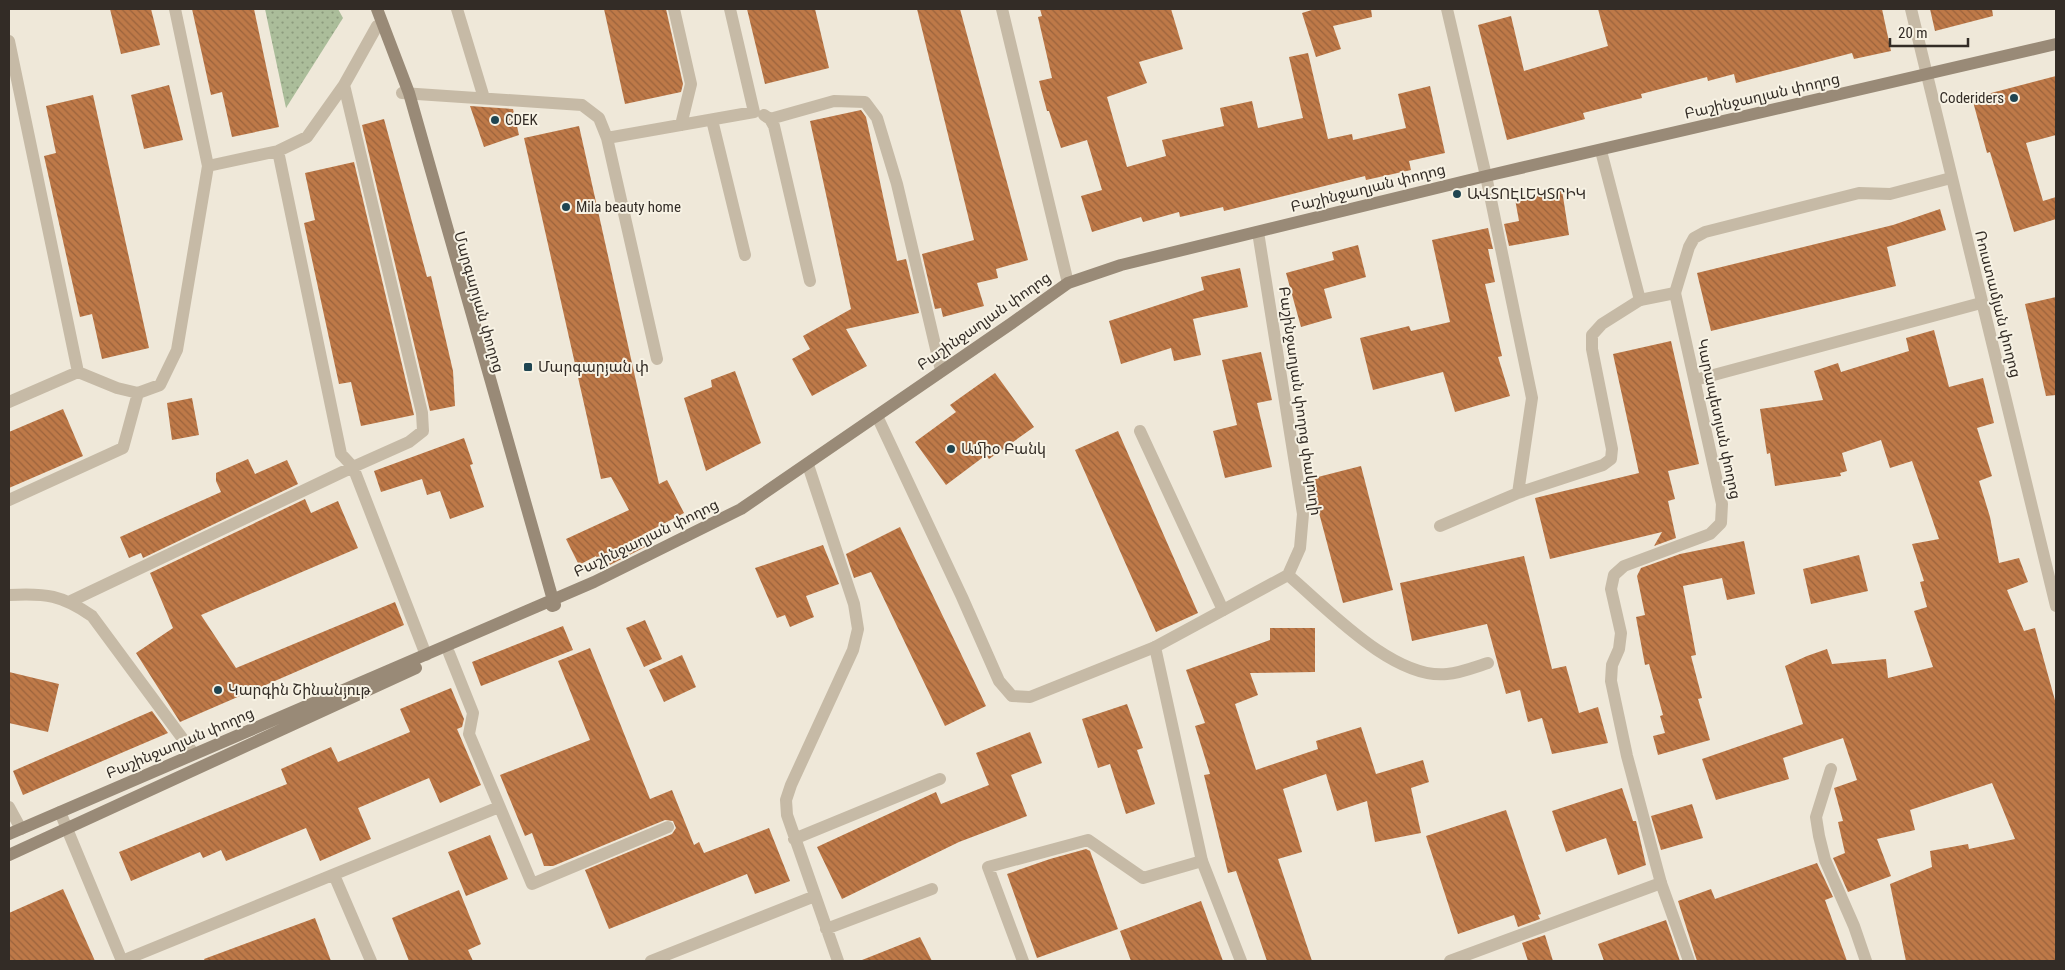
<svg xmlns="http://www.w3.org/2000/svg" width="2065" height="970" font-family="'Roboto Condensed','Noto Sans Armenian',sans-serif">
<style>
.grass{fill:url(#grass-dots)}
.building{fill:url(#building-back-hatch)}
.lines{fill:none;stroke-linecap:round;stroke-linejoin:round}
.lane{stroke:#c6baa6;stroke-width:12}
.street{stroke:#c6baa6;stroke-width:12}
.secondary{stroke:#998a77;stroke-width:12}
.poi-dot{fill:#1f4551;stroke:#f7f2e4;stroke-width:2}
.labels{text-anchor:middle;stroke-width:4;stroke-linejoin:round;paint-order:stroke}
.street-label{font-size:15px;fill:#332c26;stroke:#f7f2e4}
.poi-label{font-size:15px;fill:#332c26;stroke:#f7f2e4;text-anchor:start}
</style>
<defs>
<pattern id="grass-dots" width="8" height="8" patternUnits="userSpaceOnUse" patternTransform="scale(1.25)"><rect width="8" height="8" fill="#abbd9a"/><path d="M2 2h.1M6 6h.1" fill="none" stroke="#8c9a7d" stroke-width="1.8" stroke-linecap="round"/></pattern>
<pattern id="building-back-hatch" width="6" height="6" patternUnits="userSpaceOnUse" patternTransform="scale(1.25)"><rect width="6" height="6" fill="#be7948"/><path d="M-1 5l2 2M0 0l6 6M5-1l2 2" fill="none" stroke="#9b633c"/></pattern>
</defs>
<rect width="100%" height="100%" fill="#efe8d9"/>
<!-- grass -->
<path class="grass" d="M265 9H338L343 18 286 108Z"/>
<!-- building -->
<path class="building" d="M110 9H151L160 45 121 54Z
M192 9H254L279 127 232 137 222 92 211 95Z
M604 9H666L683 84 681 92 625 104Z
M747 9H815L829 68 765 84Z
M917 9H960L1028 260 996 269 998 278 977 283 984 306 943 317 941 308 935 309 922 254 974 240Z
M1040 9H1171L1183 49 1139 62 1147 83 1107 97 1127 167 1166 156 1162 140 1224 126 1220 108 1252 101 1258 128 1303 118 1289 57 1308 53 1328 139 1352 134 1353 140 1406 128 1398 94 1430 86 1445 153 1409 161 1411 170 1366 180 1365 176 1224 211 1223 207 1180 217 1179 212 1143 222 1141 217 1092 232 1081 196 1102 190 1087 140 1061 148 1049 111H1047L1039 81 1052 78 1038 17 1042 16Z
M1315 9H1371L1372 17 1333 26 1341 49 1316 57 1302 13Z
M1598 9H1882L1891 51 1854 59 1852 53 1736 83 1734 74 1708 81 1707 77 1641 94 1642 98 1583 113 1585 119 1507 140 1478 25 1511 16 1524 71 1608 46Z
M1930 9H1992L1993 16 1935 31Z
M2056 76V135L2026 143 2043 201 2056 197V219L2014 232 1990 152 1987 153 1972 98Z
M169 85 183 140 144 149 131 95Z
M93 95 149 348 102 359 92 314 80 317 44 156 56 153 46 106Z
M470 106 513 109 519 135 484 147Z
M861 110 866 117 897 261 906 259 919 313 846 329 867 366 812 396 792 359 810 349 803 336 851 309 810 121Z
M384 119 427 277 431 276 453 371 455 406 430 411 362 125Z
M579 126 659 484 667 480 684 513 642 535 647 546 602 569 596 556 579 565 566 539 629 510 611 477 601 479 524 138Z
M354 162 414 415 361 426 351 382 339 384 304 223 315 220 305 173Z
M1562 190 1569 235 1509 246 1504 224 1519 221 1515 199Z
M1940 209 1946 230 1887 247 1896 286 1711 331 1697 273 1893 225Z
M1488 228 1493 249H1488L1495 282 1485 284 1502 356 1498 357 1510 396 1455 412 1443 372 1373 390 1360 338 1409 326 1411 331 1450 322 1432 240Z
M1358 245 1366 277 1324 289 1332 318 1301 327 1286 273 1334 260 1332 252Z
M1240 268 1248 307 1193 319 1201 355 1174 361 1171 348 1121 364 1109 321 1204 290 1201 277Z
M2056 297V395L2046 396 2025 304Z
M1934 330 1949 387 1983 378 1994 423 1977 428 1992 476 1979 481 1990 517 1999 563 2019 558 2028 582 2007 590 2024 631 2035 628 2056 704V961H1906L1890 884 1932 867 1930 851 1968 844 1969 849 2015 839 1992 783 1910 810 1915 830 1877 839 1891 876 1848 892 1833 858 1845 853 1838 822 1843 821 1834 788 1857 780 1843 738 1783 758 1789 779 1716 800 1702 759 1803 724 1785 666 1807 656 1827 649 1832 664 1886 659 1888 678 1933 667 1914 611 1927 607 1920 582 1924 581 1912 544 1939 539 1912 461 1890 468 1881 440 1842 453 1847 471 1840 473 1841 476 1775 486 1770 453 1767 454 1760 409 1823 400 1814 371 1838 363 1841 372 1909 351 1906 338Z
M1671 341 1699 464 1668 471 1675 499 1668 501 1676 538 1654 546 1662 532 1550 559 1535 498 1639 473 1613 354Z
M1261 352 1272 400 1257 403 1272 467 1225 478 1213 431 1237 425 1222 360Z
M735 371 761 443 706 471 684 398 712 387 711 380Z
M995 373 1034 427 989 459 986 455 946 485 915 442 956 412 950 405Z
M192 398 199 435 172 440 167 403Z
M63 409 83 456 9 488V432Z
M1118 431 1198 613 1156 632 1075 450Z
M464 438 473 464 470 465 484 507 450 519 440 491 427 495 422 479 381 492 374 471Z
M248 459 255 474 287 460 298 484 143 558 141 553 129 558 120 537 221 492 216 481V473Z
M1361 466 1393 590 1343 603 1310 479Z
M305 499 311 513 338 501 358 548 201 615 236 668 395 602 404 625 180 722 136 653 173 628 150 573Z
M900 527 986 706 945 726 871 572 854 578 846 554Z
M1744 541 1755 594 1727 600 1722 578 1683 586 1696 655 1691 656 1702 698 1698 699 1710 740 1658 755 1653 736 1665 733 1660 716 1663 715 1649 664 1645 665 1636 617 1645 615 1637 576 1641 568 1680 554Z
M823 545 839 584 806 596 814 617 790 627 785 615 777 618 755 568Z
M1859 555 1868 591 1811 604 1803 569Z
M1524 556 1552 669 1566 666 1579 713 1598 707 1608 743 1552 754 1542 718 1528 722 1520 690 1506 694 1487 624 1412 641 1400 583Z
M645 620 662 659 644 667 626 628Z
M563 626 573 650 481 686 472 662Z
M1270 628H1315V672L1250 673 1258 695 1235 704 1256 770 1318 749 1316 741 1361 727 1376 774 1423 760 1429 782 1411 788 1421 833 1375 842 1367 801 1337 811 1326 774 1283 789 1302 852 1278 859 1312 961H1267L1236 871 1228 873 1204 775 1210 774 1195 726 1205 723 1186 670 1270 640Z
M590 648 650 799 672 790 694 845 699 842 704 853 769 828 790 881 755 894 747 874 609 929 585 870 672 834 676 828 673 821 665 820 553 866H544L532 833 525 836 500 775 590 740 558 661Z
M682 655 696 687 664 702 649 670Z
M9 672 59 684 48 732 9 723Z
M451 688 464 719 462 727 457 729 481 785 440 803 429 778 358 808 371 839 320 861 306 828 226 861 221 850 203 858 200 852 131 881 119 852 287 784 281 769 331 747 338 762 410 732 400 709Z
M1127 704 1143 748 1137 750 1155 804 1126 814 1110 764 1098 768 1082 719Z
M152 711 168 733 23 795 13 771Z
M1030 732 1042 763 1011 775 1027 816 959 842 842 899 817 847 936 792 941 804 989 785 976 753Z
M1622 788 1633 821H1636L1646 865 1618 875 1606 838 1566 852 1552 811Z
M1692 804 1703 838 1661 850 1651 816Z
M1506 810 1541 914 1538 915 1540 919 1518 927 1514 915 1458 934 1426 836Z
M490 835 508 879 466 896 448 852Z
M1086 849 1090 851 1118 929 1037 958 1007 874 1050 859Z
M1817 863 1833 897 1825 900 1847 961H1697L1678 901 1711 889 1715 899Z
M63 889 95 961H9V913Z
M459 890 481 944 468 950 473 961H409L392 918Z
M1201 901 1223 961H1131L1120 931Z
M315 918 331 961H205L204 959Z
M1666 920 1680 961H1604L1598 944Z
M1545 935 1553 961H1528L1522 943Z
M920 937 932 961H862V960Z"/>
<g class="lines">
<!-- lane -->
<path class="lane" d="M175 9 208 166
M457 9 484 98
M674 9 691 84 681 125
M9 41 78 372
M402 93 582 105 599 118 607 138 657 359
M764 115 770 119 774 126 810 281
M770 119 834 101 865 102 877 118 897 184 941 370
M712 120 745 255
M607 138 754 112 730 9
M278 151 341 454 353 467 409 442 423 431 422 413 344 85
M1486 176 1532 398 1518 493
M1675 293 1689 247 1694 238 1705 232 1859 193 1890 194 1951 178
M1695 380 1981 303
M9 402 78 372 117 388 138 393 160 385 177 350 208 166 278 151 307 137 344 85 377 26
M877 416 962 597 999 681 1012 696 1030 697 1155 647
M1140 431 1223 610
M808 465 854 604 858 629 853 650 791 785 786 800 787 815 838 961
M9 500 123 448 138 393
M1440 526 1518 493 1603 465 1611 459 1612 449 1592 349V335L1602 324 1640 300
M1288 575C1326 607 1393 680 1447 674 1461 673 1475 667 1488 663
M9 595C46 593 62 595 92 616L194 754
M71 601 353 467 426 655
M449 653 473 713 469 734 532 884 668 827
M1831 769 1816 817 1819 836 1825 860 1854 926 1866 961
M9 807 21 829
M794 839 940 779
M334 875 371 961
M826 929 932 889
M122 961 499 807
M651 961 815 896
M1023 961 988 867 1088 840 1143 878 1202 861
M1450 961 1661 883"/>
<!-- street -->
<path class="street" d="M1002 9 1068 283
M1447 9 1486 176
M1911 9 2056 606
M1601 151 1640 300 1675 293 1722 504 1721 523 1710 534 1624 566 1614 575 1611 589 1621 633 1619 649 1612 665 1611 681 1627 756 1661 883 1689 961
M60 812 122 961
M1241 961 1202 861 1155 647 1288 575 1300 548 1303 514 1258 232"/>
<!-- secondary -->
<path class="secondary" d="M377 9 409 93 553 600 555 605 552 606
M9 834 594 582 741 509 1012 323 1068 283 1121 265 1486 176 2056 44
M9 855 416 668"/>
</g>
<!-- markers -->
<g class="poi-dot">
<circle cx="2014" cy="98" r="5"/>
<circle cx="495" cy="120" r="5"/>
<circle cx="1457" cy="194" r="5"/>
<circle cx="566" cy="207" r="5"/>
<rect x="523" y="362" width="10" height="10" rx="2.5"/>
<circle cx="951" cy="449" r="5"/>
<circle cx="218" cy="690" r="5"/>
</g>
<g class="labels">
<!-- street labels -->
<g class="street-label">
<text transform="translate(1762 96) rotate(-13)" y="5">Բաշինջաղյան փողոց</text>
<text transform="translate(1368 188) rotate(-14)" y="5">Բաշինջաղյան փողոց</text>
<text transform="translate(479 302) rotate(74)" y="5">Մարգարյան փողոց</text>
<text transform="translate(1998 304) rotate(76)" y="5">Ռուստամյան փողոց</text>
<text transform="translate(984 321) rotate(-35)" y="5">Բաշինջաղյան փողոց</text>
<text transform="translate(1300 401) rotate(82)" y="5">Բաշինջաղյան փողոց փակուղի</text>
<text transform="translate(1719 419) rotate(78)" y="5">Կարապետյան փողոց</text>
<text transform="translate(646 538) rotate(-26)" y="5">Բաշինջաղյան փողոց</text>
<text transform="translate(180 743) rotate(-23)" y="5">Բաշինջաղյան փողոց</text>
</g>
<!-- poi labels -->
<g class="poi-label">
<text x="2004" y="103" text-anchor="end">Coderiders</text>
<text x="505" y="125">CDEK</text>
<text x="1467" y="199">ԱՎՏՈԷԼԵԿՏՐԻԿ</text>
<text x="576" y="212">Mila beauty home</text>
<text x="538" y="372">Մարգարյան փ</text>
<text x="961" y="454">Ամիօ Բանկ</text>
<text x="228" y="695">Կարգին Շինանյութ</text>
</g>
</g>
<!-- border -->
<rect width="2065" height="970" fill="none" stroke="#332c26" stroke-width="20"/>
<!-- scale -->
<path d="M1890 38v8h78v-8" fill="none" stroke="#332c26" stroke-width="2.5"/>
<text x="1898" y="38" font-size="15" fill="#332c26" stroke="#f7f2e4" stroke-width="4" paint-order="stroke">20 m</text>
</svg>
